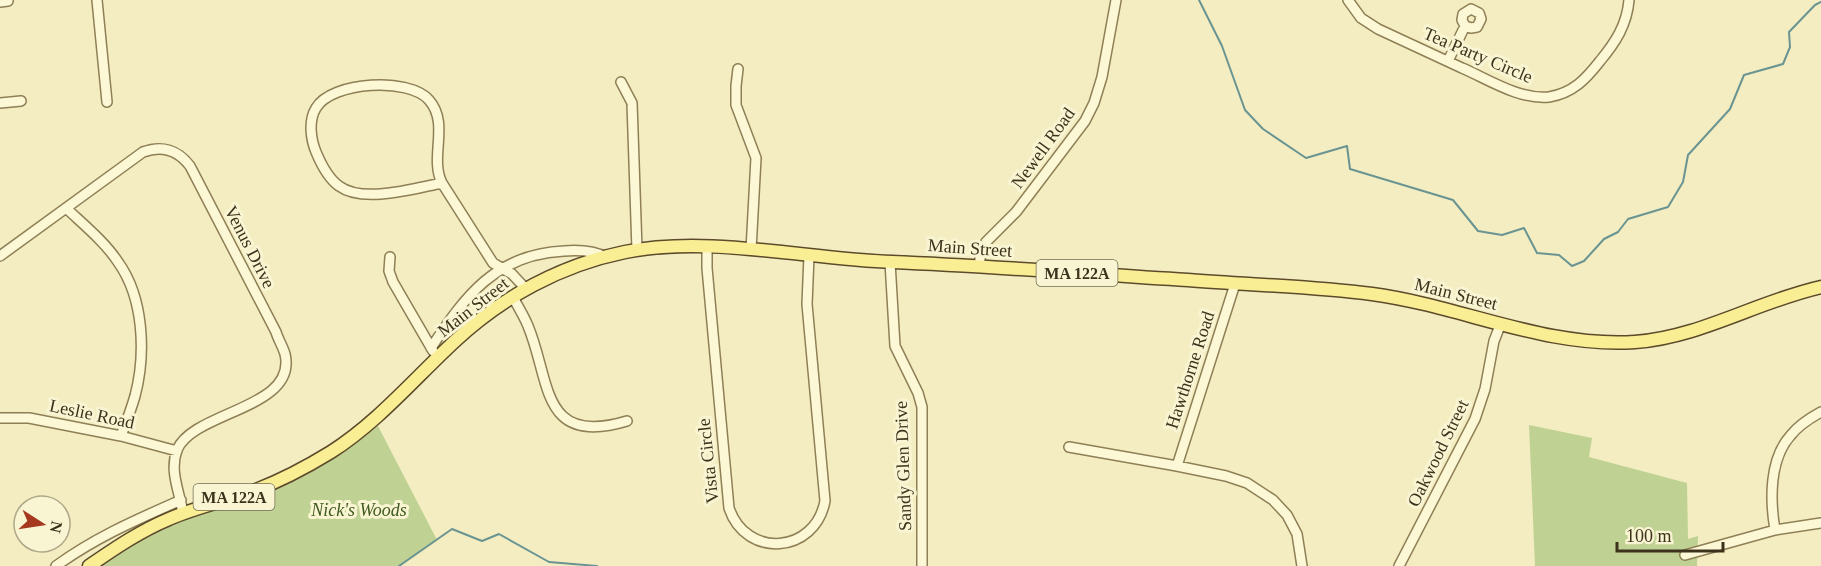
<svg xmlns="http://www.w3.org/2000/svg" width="1821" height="566" font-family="Georgia,serif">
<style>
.green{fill:#bfd294}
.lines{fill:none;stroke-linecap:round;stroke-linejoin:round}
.stream{stroke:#6a9492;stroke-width:2}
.minor-casing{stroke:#8f7f56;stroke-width:12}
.major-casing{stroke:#5c4b2b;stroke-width:15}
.minor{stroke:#fcf8d6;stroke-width:9}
.major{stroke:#faee95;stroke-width:12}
.labels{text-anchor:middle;stroke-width:6;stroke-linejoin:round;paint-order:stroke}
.shield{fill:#f9f5d2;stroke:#756c53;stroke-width:1.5}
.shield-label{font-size:16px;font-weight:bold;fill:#3d321c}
.street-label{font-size:18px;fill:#3d321c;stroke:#f9f5d2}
.park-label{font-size:18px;font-style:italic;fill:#415b21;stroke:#f9f5d2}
</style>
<rect width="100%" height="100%" fill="#f3edc1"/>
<!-- green -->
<path class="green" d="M1529 425 1592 438 1589 457 1687 483 1688 539 1698 536 1697 566H1535Z
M378 426 437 540 399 566H99C130 546 163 528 197 515 234 500 274 491 309 473 334 460 356 443 378 426Z"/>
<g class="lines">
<!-- stream -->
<path class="stream" d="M1199 0 1222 46 1245 110 1263 129 1306 158 1347 146 1350 169 1453 200 1478 231 1502 235 1524 228 1537 253 1559 255 1572 266 1584 261 1604 239 1618 232 1628 219 1668 207 1683 182 1688 155 1730 109 1744 75 1783 64 1790 47 1789 32 1815 5 1821 2
M399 566 452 529 482 541 499 534 549 562 597 566"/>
<!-- minor casing -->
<g class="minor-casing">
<path id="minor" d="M97 0 107 102
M1348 0 1361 18 1378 29C1406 42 1434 55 1462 68 1488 79 1519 100 1549 97 1573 93 1586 79 1600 61 1615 43 1627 25 1629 0
M0 2 8 1
M1448 61 1465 26 1462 20 1463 14 1471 9 1479 13 1481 19 1477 27 1471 28 1465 26
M738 69 736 86V105L756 158 751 250
M621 82 632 103 637 250
M0 103 21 101
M442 183C429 157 450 124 429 100 409 77 332 81 316 108 308 121 311 140 316 152 321 164 329 179 339 186 363 204 416 188 442 183L493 263 512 274 526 289
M66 208C84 225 105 242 118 262 144 298 146 354 135 396 131 410 126 423 121 436
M707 248V268L729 508C746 559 815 554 825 501L807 304 809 256
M0 256 143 152C162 145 178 150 190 166L276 332C278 339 283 347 285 354 298 409 193 411 177 450 169 472 180 492 183 514
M390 257 389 271 393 282 433 351
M890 262 895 346 918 393 922 407V566
M979 266 981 252 986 242 1016 212 1085 121 1094 103 1102 77 1116 0
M513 297C518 307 524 316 528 326 551 381 540 447 627 421
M431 348C465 296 496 254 564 251 578 250 593 250 605 257
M0 418H29L121 436 177 451
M1069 447 1177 466 1226 476 1247 483 1273 500 1287 515 1297 534 1302 566
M1177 466 1235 284
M1775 530C1770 500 1769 459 1791 435 1799 425 1810 418 1821 412
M1685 555 1775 530 1821 523
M56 566C96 537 136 520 181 500
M1399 566 1475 419 1485 389 1494 341 1501 323"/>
</g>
<!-- major casing -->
<g class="major-casing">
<path id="major" d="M89 566C114 549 140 531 169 519 194 508 221 502 248 493 276 483 305 468 331 452 378 422 414 379 455 341 502 297 561 265 625 252 708 235 807 259 892 262 991 266 1089 274 1188 280 1249 285 1312 286 1372 294 1461 306 1545 348 1635 342 1701 337 1758 301 1821 287"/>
</g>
<!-- minor -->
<use href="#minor" class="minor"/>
<!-- major -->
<use href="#major" class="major"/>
</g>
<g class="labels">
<!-- shield labels -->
<g class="shield">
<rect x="1036.5" y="260" width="81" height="26" rx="4.5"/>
<rect x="193.5" y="484" width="81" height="26" rx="4.5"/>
</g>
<g class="shield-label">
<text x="1077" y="279">MA 122A</text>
<text x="234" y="503">MA 122A</text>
</g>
<!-- street labels -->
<g class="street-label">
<text transform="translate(1478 55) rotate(23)" y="6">Tea Party Circle</text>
<text transform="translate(1043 148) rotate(-54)" y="6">Newell Road</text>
<text transform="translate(250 247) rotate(63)" y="6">Venus Drive</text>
<text transform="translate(970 248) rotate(4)" y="6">Main Street</text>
<text transform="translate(1456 294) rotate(14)" y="6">Main Street</text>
<text transform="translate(473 307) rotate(-38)" y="6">Main Street</text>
<text transform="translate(1190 370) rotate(-72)" y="6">Hawthorne Road</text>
<text transform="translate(92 414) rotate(12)" y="6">Leslie Road</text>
<text transform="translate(1438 453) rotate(-64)" y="6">Oakwood Street</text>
<text transform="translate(708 461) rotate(-96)" y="6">Vista Circle</text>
<text transform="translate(903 466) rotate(-92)" y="6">Sandy Glen Drive</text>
</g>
<!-- park labels -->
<g class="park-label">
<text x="359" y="516">Nick's Woods</text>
</g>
</g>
<!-- north arrow -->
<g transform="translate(42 524) rotate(102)"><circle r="28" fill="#f9f5d2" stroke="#aea789" stroke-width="1.5"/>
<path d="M0-4.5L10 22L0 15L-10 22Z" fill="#a5381f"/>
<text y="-9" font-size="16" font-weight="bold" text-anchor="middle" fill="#3d321c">N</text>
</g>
<!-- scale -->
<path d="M1617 542v9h106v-9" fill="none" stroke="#3d321c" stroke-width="3"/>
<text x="1626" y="542" font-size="18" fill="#3d321c" stroke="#f9f5d2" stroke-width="4.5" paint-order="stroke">100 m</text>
</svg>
